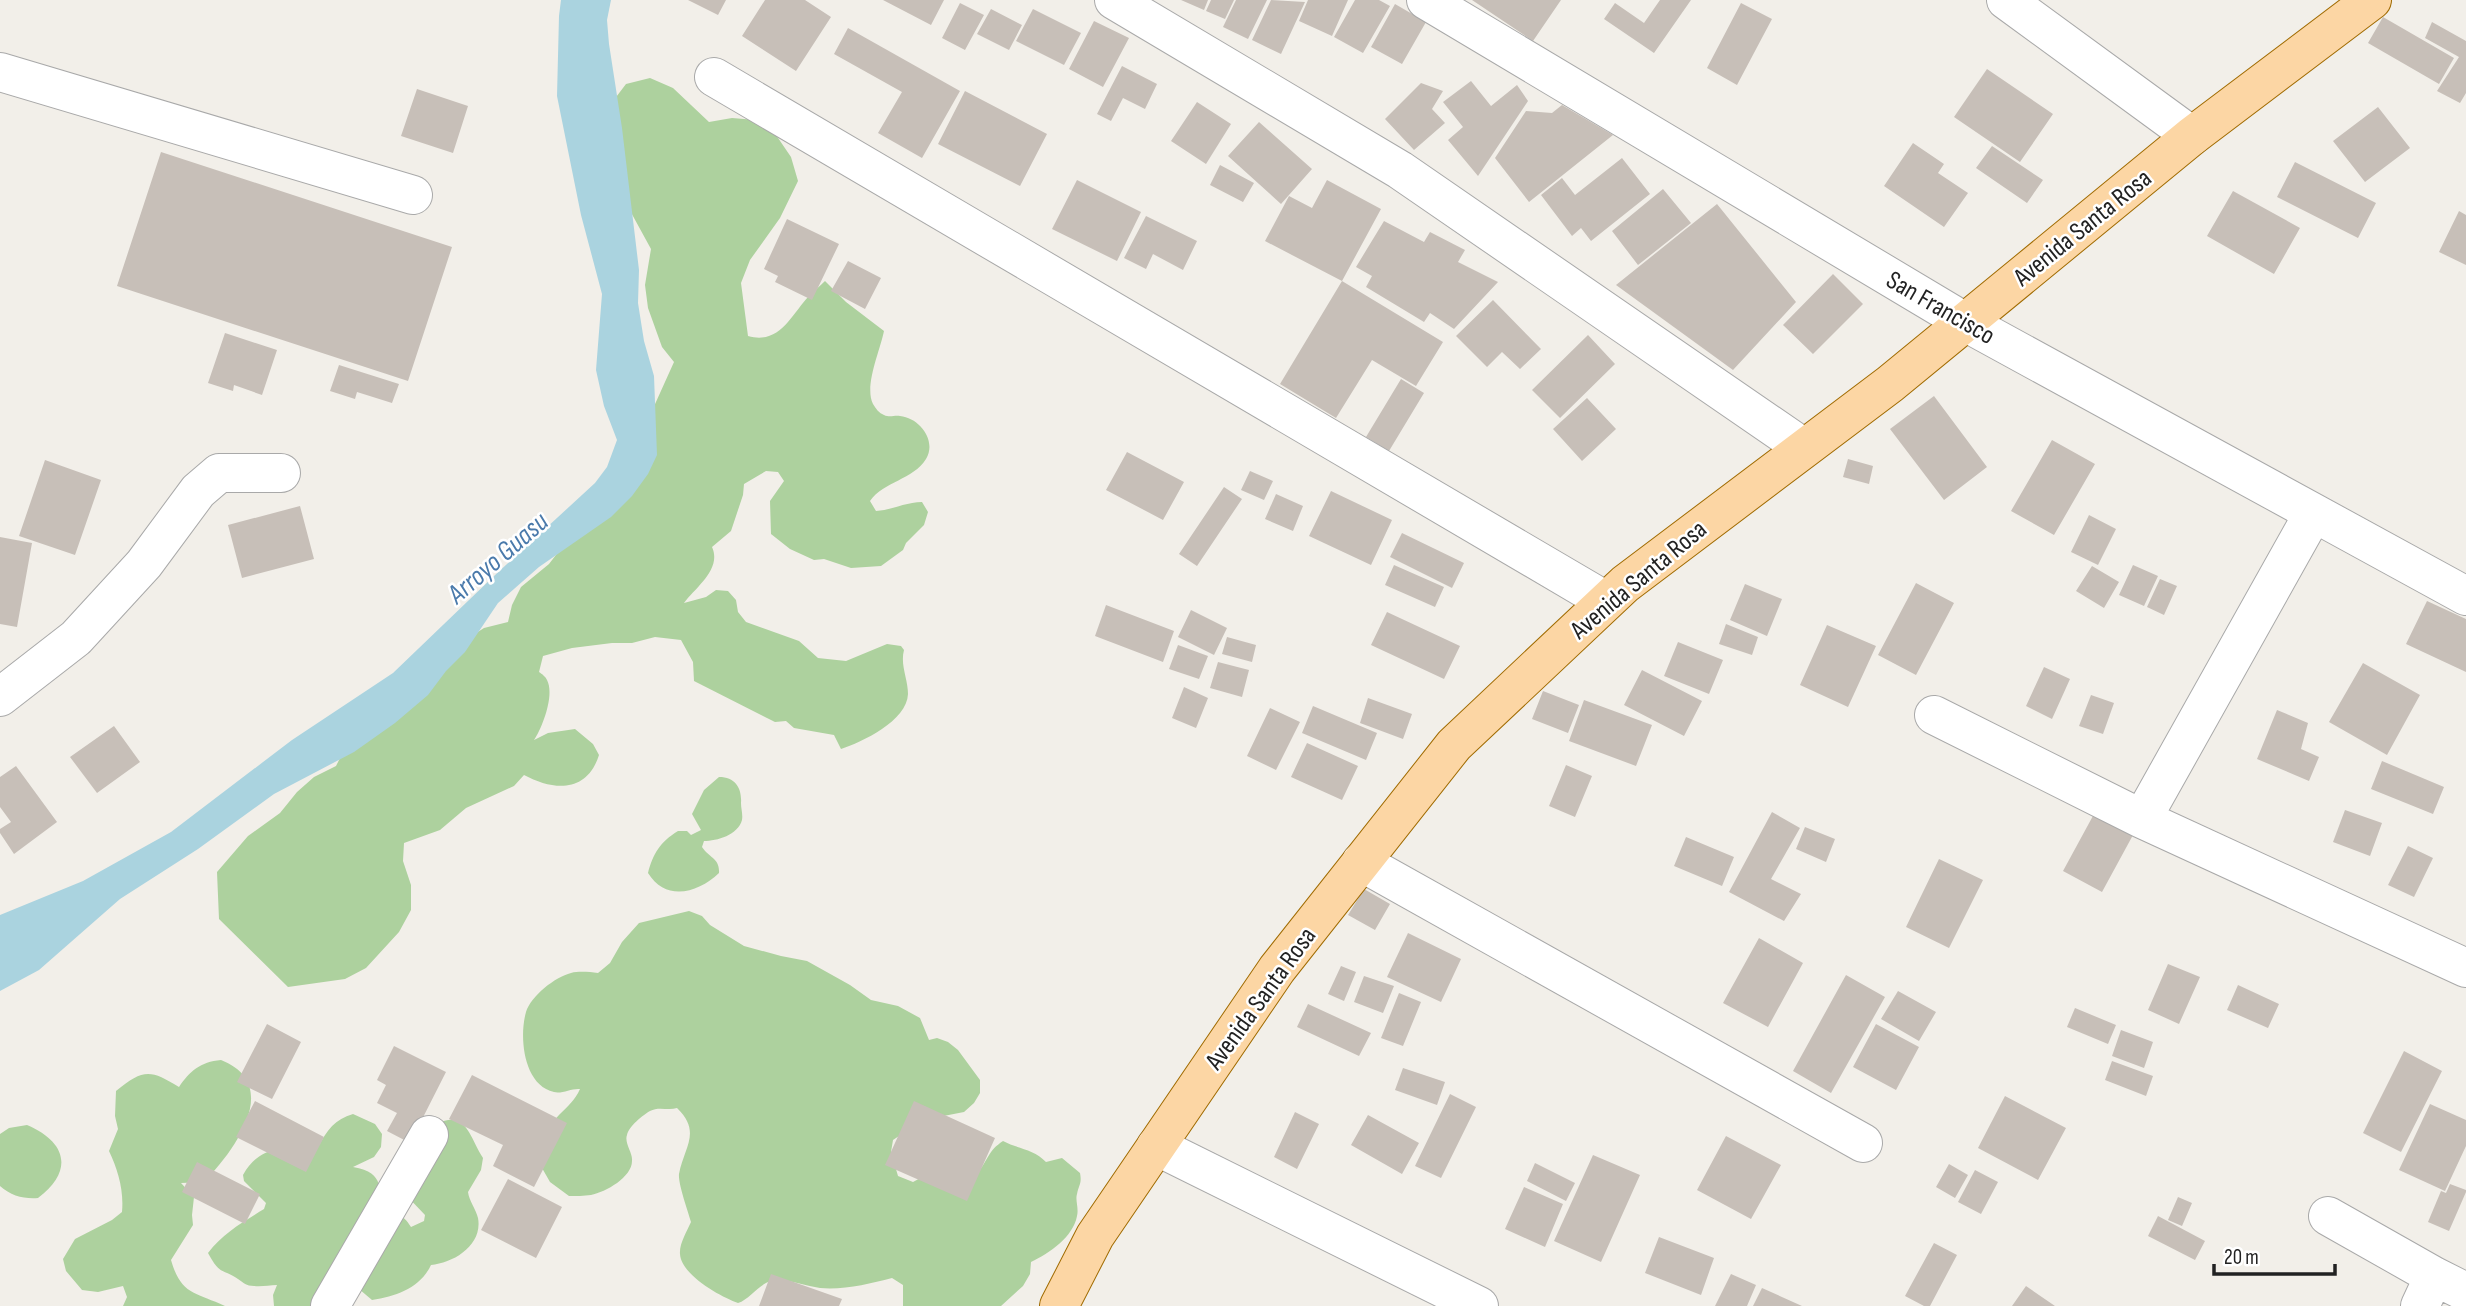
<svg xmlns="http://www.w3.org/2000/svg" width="2466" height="1306" font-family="'Sofia Sans Condensed',sans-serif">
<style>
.forest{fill:#add19e}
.water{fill:#aad3df}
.building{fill:#c7bfb8}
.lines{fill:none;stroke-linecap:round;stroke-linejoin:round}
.minor-casing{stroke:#a9a9a9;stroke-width:40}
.major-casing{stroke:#a06b00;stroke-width:40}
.minor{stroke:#fff;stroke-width:38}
.major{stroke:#fcd6a4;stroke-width:38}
.labels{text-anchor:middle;stroke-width:5;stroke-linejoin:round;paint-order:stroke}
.street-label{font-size:26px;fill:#222;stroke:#fff}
.water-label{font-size:28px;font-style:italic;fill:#4a7aab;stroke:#fff}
</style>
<rect width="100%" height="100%" fill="#f2efe9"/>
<!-- forest -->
<path class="forest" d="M650 78 673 88 709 122 732 118 756 120 776 135 791 157 798 181 780 218 750 260 741 283 748 336C780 345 791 315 809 296 814 291 820 286 825 281L846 302 884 331C880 351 864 386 873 404 876 409 879 413 884 415 890 418 894 415 900 416 920 418 937 441 926 459 913 480 884 481 870 501L876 511C892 510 906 502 922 502L928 512 924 525 906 543 903 550 881 566 851 568 824 559 814 560 790 549 771 534 770 501 784 481 778 472 766 471 744 484 743 495 731 531 712 547C722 569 696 587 684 603L706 597 716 590 728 591 736 600 738 612 746 622 799 641 818 658 846 661 887 644 901 646 904 650C900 665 908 679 908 694 907 721 862 742 841 749L834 735 794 728 786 721 775 722 694 681 693 662 681 640 655 637 632 643H612L572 648 543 656 539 672C542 674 546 677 547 680 555 695 542 728 534 740L548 733 575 729 593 744 599 755C587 793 554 791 524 775L514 786 466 808 440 830 404 843 403 861 411 885V910L399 932 366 968 345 979 288 987 219 919 217 872 248 836 280 813 297 792 314 777 336 766 344 750 470 637 484 628 508 622 512 605 521 587 549 564 559 551 651 413 674 362 662 347 648 308 645 285 651 249 628 207 604 113 626 84Z
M719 777C736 777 742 789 741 803 741 809 743 814 742 820 738 835 717 841 704 841L702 847C709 858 720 858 719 873 698 893 666 902 648 873 653 854 660 842 678 831H687L691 835 701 830 692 814 704 790Z
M689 911 702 916 710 925 744 946 781 956 807 961 850 985 871 1000 898 1006 920 1018 929 1040 937 1038 948 1042 958 1050 980 1080V1093L974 1103 964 1112 923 1120 893 1140 891 1152 898 1176 913 1182 926 1175 979 1171C989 1158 988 1151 1003 1141 1018 1149 1034 1149 1046 1162L1062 1158 1080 1173C1082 1184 1079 1184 1077 1194 1075 1200 1079 1208 1077 1216 1073 1237 1050 1253 1031 1262L1030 1274 1023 1286 1001 1306H903V1285L892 1278C869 1284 844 1290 820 1288 804 1286 787 1278 771 1281 759 1284 750 1299 738 1303 721 1297 681 1275 680 1254 679 1244 687 1231 691 1222 688 1211 678 1184 679 1174 684 1147 702 1132 677 1108 668 1111 659 1106 650 1111 643 1115 629 1126 627 1135 624 1143 633 1153 632 1161 632 1177 606 1192 591 1195 584 1196 576 1196 569 1196L550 1182 538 1161C542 1143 546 1128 559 1115 568 1106 575 1100 580 1089 572 1088 562 1094 554 1092 523 1085 519 1036 526 1012 531 996 555 977 571 973 579 971 589 972 598 973L610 963 622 942 639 923Z
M221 1060C284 1085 233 1152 204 1182L181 1183 194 1197 192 1215 193 1225 171 1260C181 1295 195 1292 225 1306H123L127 1297 123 1286 98 1292 82 1290 66 1271 63 1259 75 1239 112 1220 122 1212C124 1190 118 1170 109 1151L118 1129 115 1116 116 1091C143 1069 150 1069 179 1087 190 1071 200 1062 221 1060Z
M353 1114 375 1124 382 1134 381 1147 374 1157 353 1167C388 1173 374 1191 391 1210 398 1218 402 1212 411 1227L424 1221 425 1215 405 1194 437 1124C466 1109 470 1138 483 1158L481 1170 468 1192C469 1201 476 1209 478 1218 483 1245 454 1263 431 1265 420 1288 397 1296 372 1300L359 1289 324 1306H274L273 1295 277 1285C269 1285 262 1287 254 1286 246 1286 244 1283 238 1279 221 1268 220 1275 208 1253 223 1233 243 1222 264 1209L266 1203 244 1181 243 1175C260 1144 288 1147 318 1147 327 1130 335 1119 353 1114Z
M27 1125C67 1142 74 1171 38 1198 24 1199 11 1196 0 1186V1134L9 1128Z"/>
<!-- water -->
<path class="water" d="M561 0H611L607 20 609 44 622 128 639 270 638 303 644 341 654 376 657 455 648 474 632 496 611 517 539 567 498 603 465 652 446 671 428 695 395 723 354 752 274 794 198 849 120 899 39 970 0 991V915L83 881 171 832 292 740 393 673 494 576 595 483 607 467 617 440 604 406 596 370 602 294 581 215 557 96 559 16Z"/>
<!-- building -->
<path class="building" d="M688 0H726L718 15Z
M765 0H805L831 17 796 71 742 36Z
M883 0H944L931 25Z
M1181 0H1208L1204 10Z
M1211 0H1234L1225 19 1206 11Z
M1236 0H1267L1248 39 1223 27Z
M1271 0 1305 2 1281 54 1252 40Z
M1308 0H1348L1332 36 1299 21Z
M1355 0H1379L1390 6 1363 53 1334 37Z
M1472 0H1561L1533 41Z
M1660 0H1691L1654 53 1604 19 1615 3 1644 23Z
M960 3 984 15 965 50 942 38Z
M1741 3 1772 19 1737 85 1707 68Z
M1395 4 1426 22 1402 64 1371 47Z
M991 9 1022 25 1009 50 977 34Z
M1033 9 1081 33 1064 65 1016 41Z
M2383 17 2454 58 2439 84 2368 43Z
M1094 21 1129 38 1103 87 1069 69Z
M2432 22 2466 41V93L2460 103 2437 91 2459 57 2425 38Z
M848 28 960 91 922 158 878 133 902 92 834 54Z
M1122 66 1157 84 1145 109 1123 98 1111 121 1097 114Z
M1987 69 2053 114 2020 162 1954 117Z
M1471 81 1491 106 1517 85 1528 101 1478 176 1448 140 1463 127 1443 102Z
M1421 83 1443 91 1432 109 1445 123 1414 150 1385 119Z
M417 89 468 106 453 153 401 136Z
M965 91 1047 134 1020 186 938 144Z
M1197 102 1231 124 1206 164 1171 141Z
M1562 105 1613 135 1529 202 1495 158 1526 111 1552 113Z
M2378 107 2410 148 2365 182 2333 141Z
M1259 122 1312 169 1281 204 1228 156Z
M1913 143 1944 164 1938 173 1968 193 1944 227 1884 186Z
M1992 146 2043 180 2027 203 1976 168Z
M161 152 452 247 408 381 117 286Z
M1622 158 1650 194 1591 241 1581 228 1572 236 1541 195 1562 178 1575 195Z
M2295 162 2376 203 2358 238 2277 197Z
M1220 165 1254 183 1243 202 1210 185Z
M1077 180 1141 212 1117 261 1052 229Z
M1327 180 1381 209 1342 281 1265 241 1289 196 1312 208Z
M1663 189 1691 223 1638 265 1612 231Z
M2233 191 2300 228 2274 274 2207 236Z
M1717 204 1796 302 1733 370 1616 285Z
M2459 211 2466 215V265L2439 252Z
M1146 216 1197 241 1183 270 1153 254 1146 269 1124 258Z
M787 219 839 244 812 300 775 282 778 276 764 269Z
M1384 221 1424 242 1430 232 1465 250 1458 262 1498 282 1454 329 1430 313 1424 322 1366 287 1372 276 1356 267Z
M848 261 881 278 865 309 831 291Z
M1833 274 1863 304 1813 354 1783 325Z
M1342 281 1443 342 1416 386 1372 360 1336 418 1280 384Z
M1493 300 1541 349 1520 369 1502 352 1487 367 1456 336Z
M225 333 277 350 262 395 234 385 233 391 208 383Z
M1588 335 1615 364 1560 418 1532 390Z
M339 365 399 384 392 403 357 392 355 399 330 391Z
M1401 379 1424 393 1389 451 1366 437Z
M1934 396 1987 467 1944 500 1890 429Z
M1587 398 1616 429 1582 461 1553 429Z
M2052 440 2095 464 2054 535 2011 511Z
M1127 452 1184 482 1163 520 1106 490Z
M1848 459 1873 466 1869 484 1843 477Z
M45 460 101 480 75 555 19 536Z
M1250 471 1273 481 1264 500 1241 490Z
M1224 487 1242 499 1197 566 1179 554Z
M1331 491 1392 520 1371 565 1309 536Z
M1276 494 1303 506 1293 531 1265 519Z
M300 506 314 559 242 578 228 525Z
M2089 515 2116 529 2098 565 2071 552Z
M1402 533 1464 563 1452 588 1390 557Z
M0 537 32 543 17 627 0 624Z
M1394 565 1444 587 1435 607 1385 585Z
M2133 565 2158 576 2144 606 2119 595Z
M2092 566 2119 582 2104 608 2076 591Z
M2160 579 2177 586 2164 615 2147 607Z
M1916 583 1954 603 1916 675 1878 655Z
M1745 584 1782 599 1767 636 1730 620Z
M2427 601 2466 619V672L2406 644Z
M1106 605 1174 631 1163 662 1095 636Z
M1191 610 1227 628 1214 655 1178 637Z
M1387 612 1460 646 1444 679 1371 645Z
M1726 624 1758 637 1752 655 1719 644Z
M1827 625 1876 646 1848 707 1800 685Z
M1227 637 1256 645 1252 662 1222 654Z
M1678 642 1723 660 1709 694 1664 676Z
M1178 645 1208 656 1199 679 1169 669Z
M1218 662 1249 670 1242 697 1210 688Z
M2363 663 2420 695 2387 755 2329 722Z
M2044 667 2070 679 2052 719 2026 706Z
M1642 670 1702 701 1684 736 1624 705Z
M1184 687 1208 698 1196 728 1172 718Z
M1543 691 1579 705 1568 733 1532 719Z
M2091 695 2114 703 2103 734 2079 726Z
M1368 698 1412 714 1403 739 1360 723Z
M1584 700 1652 725 1636 766 1569 741Z
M1313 706 1377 733 1366 760 1302 733Z
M1270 708 1300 722 1276 770 1247 756Z
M2277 710 2308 723 2301 749 2319 757 2309 781 2257 759Z
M114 726 140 762 97 793 70 757Z
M1307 743 1358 766 1342 800 1291 777Z
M2382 761 2444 787 2433 814 2371 789Z
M1566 765 1592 776 1575 817 1549 806Z
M16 766 57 822 14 854 0 833V829L11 822 0 807V777Z
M2345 810 2382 823 2370 856 2333 842Z
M1772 812 1800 828 1771 879 1801 894 1784 921 1729 892Z
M2094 814 2133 835 2102 892 2063 871Z
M1805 827 1835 839 1826 862 1796 849Z
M1686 837 1734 857 1722 886 1674 866Z
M2408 846 2433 858 2414 897 2388 885Z
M1939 859 1983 880 1949 948 1906 927Z
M1364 889 1390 904 1375 930 1348 915Z
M1408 933 1461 959 1441 1002 1387 977Z
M1759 938 1803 963 1768 1027 1723 1003Z
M2168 964 2200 977 2179 1024 2148 1010Z
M1341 966 1356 972 1344 1001 1328 994Z
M1846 975 1885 997 1831 1093 1793 1071Z
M1364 976 1394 986 1383 1013 1354 1002Z
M2238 985 2279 1004 2268 1028 2227 1010Z
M1898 991 1936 1012 1919 1041 1881 1019Z
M1399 993 1421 1002 1403 1046 1381 1038Z
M1308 1004 1371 1033 1359 1056 1297 1027Z
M2075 1008 2116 1025 2108 1044 2067 1027Z
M267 1024 301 1042 272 1099 237 1082Z
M1876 1024 1919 1047 1896 1090 1853 1067Z
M2121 1030 2153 1042 2144 1068 2112 1056Z
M394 1046 446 1072 410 1143 387 1131 397 1113 377 1103 386 1085 377 1080Z
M2404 1051 2442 1071 2401 1152 2363 1133Z
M2112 1061 2153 1076 2146 1096 2105 1080Z
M1403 1068 1445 1082 1437 1105 1395 1090Z
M472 1075 567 1123 534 1187 493 1166 503 1145 449 1119Z
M1450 1094 1476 1107 1441 1178 1415 1166Z
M2005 1096 2066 1128 2038 1180 1978 1148Z
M255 1101 324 1137 306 1172 236 1137Z
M914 1101 995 1138 967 1201 885 1165Z
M2430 1104 2466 1120V1146L2445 1191 2399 1170Z
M1295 1112 1319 1124 1297 1169 1274 1157Z
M1368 1115 1419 1143 1402 1174 1351 1145Z
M1726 1136 1781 1165 1751 1219 1697 1190Z
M1593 1155 1640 1175 1601 1262 1554 1241Z
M197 1162 260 1194 245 1224 182 1192Z
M1535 1163 1575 1183 1566 1201 1527 1181Z
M1949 1164 1968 1175 1955 1198 1936 1187Z
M1975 1170 1998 1182 1981 1214 1958 1202Z
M508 1179 562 1207 536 1258 481 1230Z
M2450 1184 2466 1190V1192L2449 1231 2428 1222 2441 1191 2446 1193Z
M1524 1187 1563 1204 1545 1247 1505 1229Z
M2178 1197 2192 1203 2182 1226 2168 1220Z
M2158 1216 2205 1241 2195 1260 2148 1236Z
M1659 1237 1714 1258 1701 1295 1645 1273Z
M1934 1243 1957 1255 1930 1306H1924L1905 1296Z
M771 1274 842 1299 839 1306H759Z
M1731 1274 1756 1285 1747 1306H1715Z
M2026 1286 2055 1306H2012Z
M1762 1288 1802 1306H1753Z"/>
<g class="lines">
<!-- minor casing -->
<g class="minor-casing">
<path id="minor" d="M1114 0 1400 170 1804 448
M1426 0 1965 322 2466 596
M2006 0 2192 136
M0 72 413 195
M714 77 1606 601
M0 697 76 638 144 564 198 491 219 473H281
M1934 715 2142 819 2466 968
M2142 819 2313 514
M1361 862 1863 1143
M1156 1146 1479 1306
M2328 1216 2434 1276 2466 1292
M330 1306 429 1135
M2420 1306 2434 1276"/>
</g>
<!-- major casing -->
<g class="major-casing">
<path id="major" d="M1059 1306 1095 1236 1277 969 1454 745 1625 584 1890 384 2192 136 2372 0"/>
</g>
<!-- minor -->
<use href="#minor" class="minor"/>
<!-- major -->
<use href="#major" class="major"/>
</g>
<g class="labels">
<!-- street labels -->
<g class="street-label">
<text transform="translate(2082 227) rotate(-39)" y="9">Avenida Santa Rosa</text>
<text transform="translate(1941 307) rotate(30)" y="9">San Francisco</text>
<text transform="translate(1638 579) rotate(-40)" y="9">Avenida Santa Rosa</text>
<text transform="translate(1260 998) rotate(-54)" y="9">Avenida Santa Rosa</text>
</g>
<!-- water labels -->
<g class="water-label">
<text transform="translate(497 557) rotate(-41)" y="10">Arroyo Guasu</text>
</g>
</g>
<!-- scale -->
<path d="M2214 1264v10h121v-10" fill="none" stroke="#222222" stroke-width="3.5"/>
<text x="2224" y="1264" font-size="21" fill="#222222" stroke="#ffffff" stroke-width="5" paint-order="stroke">20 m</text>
</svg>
